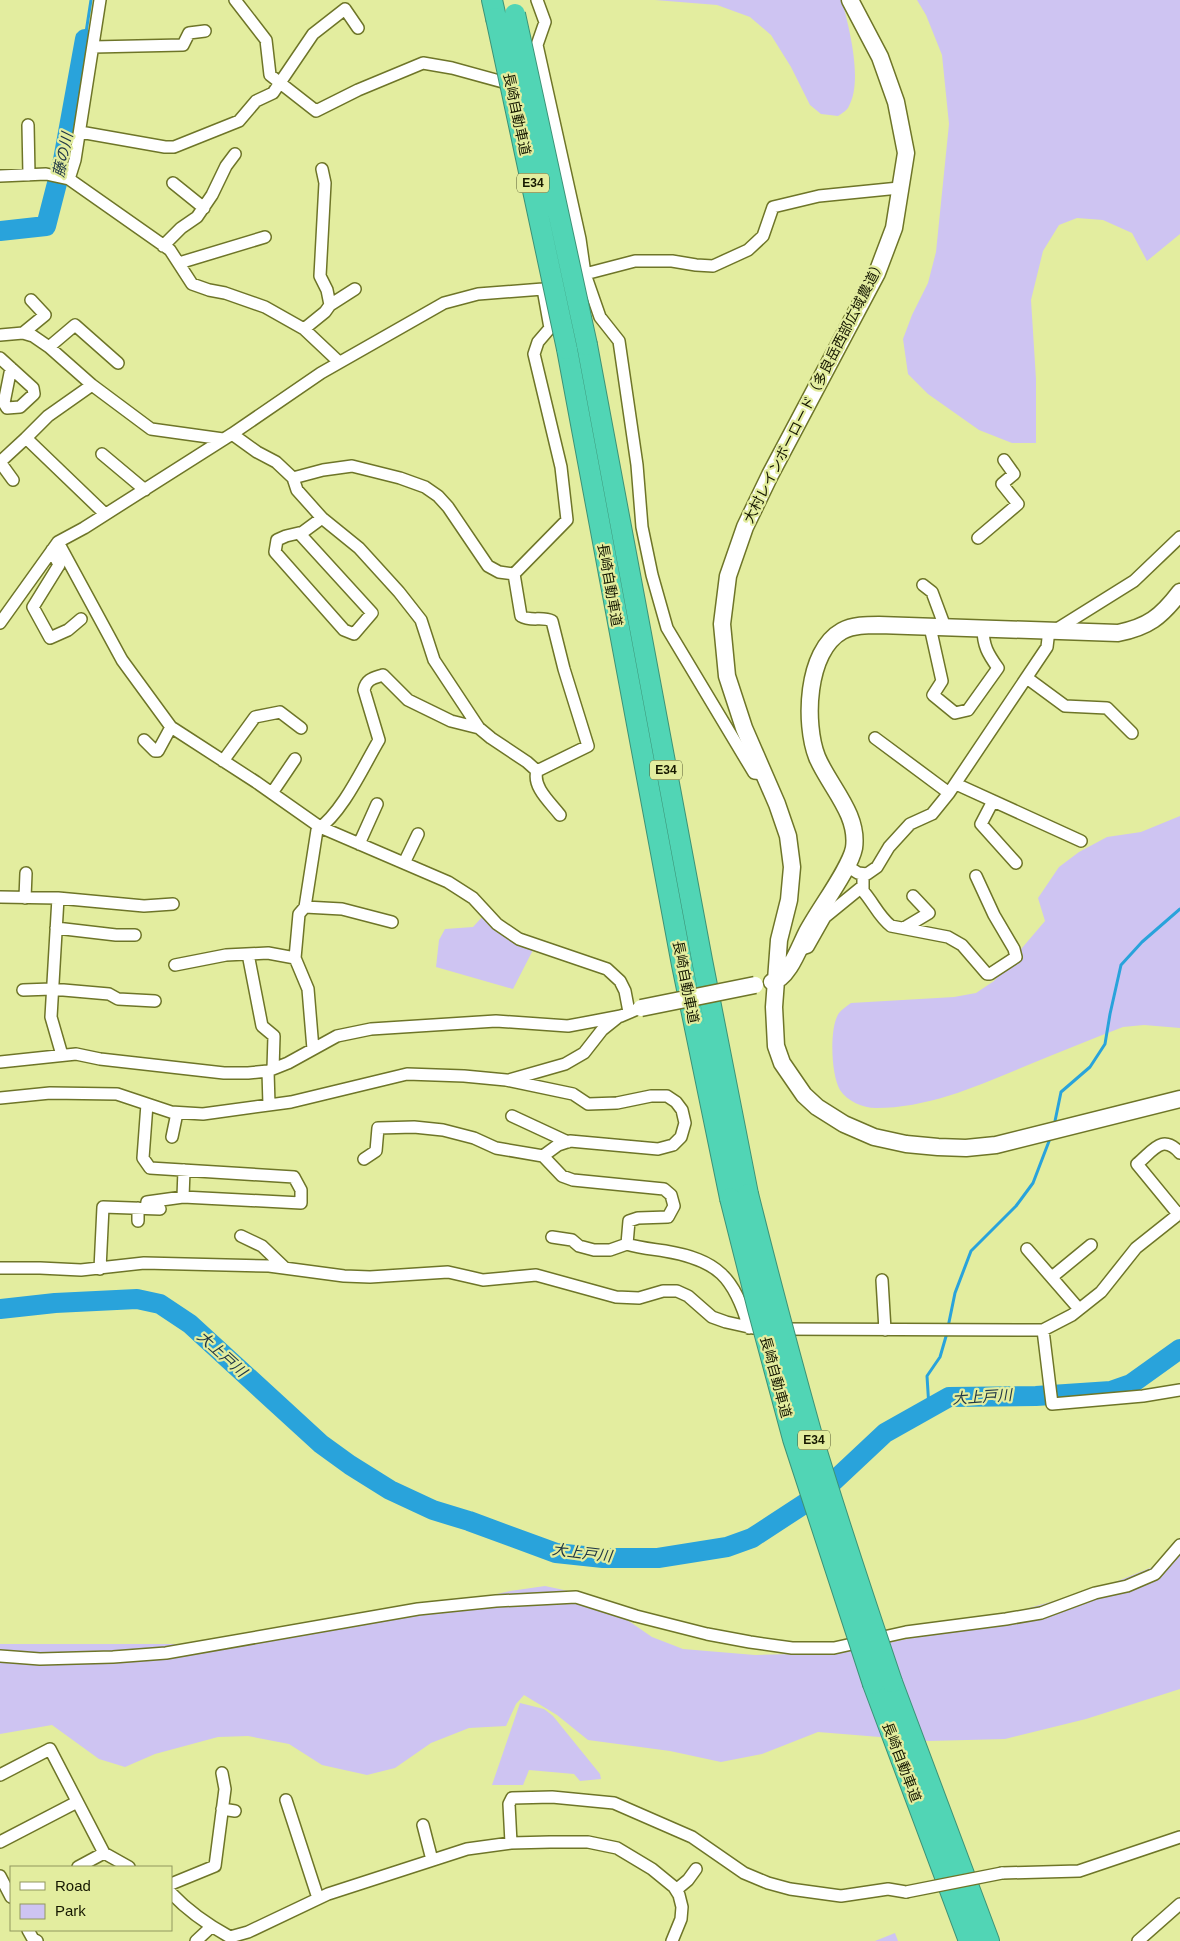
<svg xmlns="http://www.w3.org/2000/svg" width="1180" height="1941" font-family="Arial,'Noto Sans JP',sans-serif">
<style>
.green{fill:#cec4f2}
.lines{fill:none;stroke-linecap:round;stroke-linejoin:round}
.stream{stroke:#29a3db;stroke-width:3}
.river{stroke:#29a3db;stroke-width:20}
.street-casing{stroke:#6e7528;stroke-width:14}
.secondary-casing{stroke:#6e7528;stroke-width:19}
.highway-casing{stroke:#3c9376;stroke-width:22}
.street{stroke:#fff;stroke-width:11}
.secondary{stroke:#fff;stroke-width:16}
.highway{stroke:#51d5b5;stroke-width:20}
.street-bridge-casing{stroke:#6e7528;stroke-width:14;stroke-linecap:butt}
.secondary-bridge-casing{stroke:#6e7528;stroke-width:19;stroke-linecap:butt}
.highway-bridge-casing{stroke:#3c9376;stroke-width:22;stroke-linecap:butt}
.street-bridge{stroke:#fff;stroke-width:11}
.secondary-bridge{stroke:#fff;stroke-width:16}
.highway-bridge{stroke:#51d5b5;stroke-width:20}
.labels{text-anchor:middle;stroke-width:4.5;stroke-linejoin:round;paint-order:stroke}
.shield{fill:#e3ed9f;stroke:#545830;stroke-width:1}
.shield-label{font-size:12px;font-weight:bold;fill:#161800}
.street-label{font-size:14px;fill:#161800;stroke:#e3ed9f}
.water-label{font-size:15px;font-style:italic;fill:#203846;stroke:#e3ed9f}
</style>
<rect width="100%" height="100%" fill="#e3ed9f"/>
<!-- green -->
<path class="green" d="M655 0H842C849 28 863 80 849 106 847 111 842 113 838 116L821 114 810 105 791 67 771 35 750 17 717 5Z
M917 0H1180V234L1147 261 1132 233 1103 220 1077 218 1059 225 1043 251 1031 300 1036 379V443H1012L979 430 928 394 908 374 903 339 912 315 928 283 936 252 949 124 942 55 926 15Z
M1180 816V1028L1144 1025 1123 1027C1091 1039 1060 1052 1028 1065 980 1085 929 1108 876 1108 863 1108 847 1101 840 1090 831 1075 829 1027 839 1013 842 1009 847 1006 851 1003L954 997 976 993 994 981 1045 921 1038 898 1059 867 1079 852 1107 837 1141 832Z
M483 916 510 940 533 950 513 989 436 967 439 940 445 929 473 927Z
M1180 1547V1689L1086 1719 1005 1739 929 1741 818 1732 762 1754 721 1762 670 1751 588 1740 557 1715 524 1695 516 1704 506 1726 469 1728 431 1743 395 1768 367 1775 322 1765 289 1744 248 1736 218 1737 155 1754 125 1767 99 1759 52 1725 0 1734V1644H241L428 1610 510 1591 545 1586 578 1593 620 1615 652 1637 683 1649 755 1655 839 1653 955 1629 1103 1587 1155 1566Z
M520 1703 544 1709 553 1716 600 1774 601 1779 580 1781 574 1774 529 1770 523 1785H492Z
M895 1933 898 1941H875Z"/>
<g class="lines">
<!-- stream -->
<path class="stream" d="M85 39 91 0
M1054 1126 1061 1092 1090 1067 1105 1044 1110 1014 1121 965 1142 942 1180 909
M948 1327 955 1293 971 1251 1016 1206 1033 1183 1051 1136
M929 1408 927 1376 940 1357 947 1333"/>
<!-- river -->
<path class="river" d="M0 231 46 226 63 160 85 39
M0 1309 55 1303 137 1299 160 1304 190 1324 321 1444 350 1465 390 1490 433 1510 469 1521 556 1553 603 1558H658L727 1547 752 1538 821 1493 885 1433 949 1397 1036 1396 1111 1391 1131 1384 1180 1349"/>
<!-- street casing -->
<g class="street-casing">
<path id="street" d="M235 0 266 40 270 75 316 111 358 90 423 63 452 68 514 85
M537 0 545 22 537 45 580 239 585 274 600 317 619 341 637 465 642 527 652 575 667 628 754 773 764 774
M93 47 183 45 189 33 205 31
M28 125 29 175
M80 132 165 147H174L239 121 256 101 273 93 313 34 345 9 358 28
M0 176 46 174 69 179 170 250 192 284 209 290 225 293 265 307 304 329 339 362
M69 179 75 160 100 0
M173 183 204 208
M163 246 181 228 197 217 212 195 226 166 235 154
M179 263 265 237
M330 305 355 289
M304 329 325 312 330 305 327 290 320 276 325 183 322 169
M23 333 45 315 31 300
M0 335 23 333 33 336 49 347 92 385 151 429 223 439
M49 347 75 325 118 363
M0 358 33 388 34 394 20 407 7 408 4 403 11 368
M92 385 48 416 26 438 104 513
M232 434 257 452 276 462 293 478 297 490 322 518 359 548 399 592 421 620 434 660 479 728 491 738 527 762 537 771
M102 454 145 490
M293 478 323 470 352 466 400 478 425 487 438 496 448 507 488 566 499 572 514 574
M13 480 0 462 26 438
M299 533 372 613 354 634 344 630 275 552 277 540 286 536 303 532 322 518
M978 538 1018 504 1002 484 1014 474 1004 460
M58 542 122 660 171 727 256 782 320 827 448 882 473 898 497 924 519 939 607 969 620 981 625 991 629 1012
M52 550 59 565 33 607 50 638 68 630 81 619
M514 574 567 520 561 467 534 354 538 342 550 328 543 289
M514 574 521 616C531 622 542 616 552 621L564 669 588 746 537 771
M923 585 932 592 945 627
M0 623 58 542 84 528 232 434 321 373 444 303 478 294 543 289 585 274 635 261H672L696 265 713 266 748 250 763 236 773 207 819 196 899 188
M930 627 942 681 933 695 955 713 968 710 998 668C988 654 983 646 983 628
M1054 631 1134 581 1180 537
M1027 678 1065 706 1107 708 1132 733
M875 738 949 793
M144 740 155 751H158L171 727
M223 761 255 717 280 712 301 728
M537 771C532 787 551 803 560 815
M956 784 1081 841
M272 793 295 759
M993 801 981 824 1016 863
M359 844 377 804
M404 863 418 834
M847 866 858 873 867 874 877 867 889 847 910 824 932 814 949 793 1047 647 1049 630
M863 874V891C873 902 879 917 891 926L948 937 962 945 987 974H990L1016 957 1014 949 994 915 976 876
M0 897 58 898 144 906 173 904
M25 898 26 873
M58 898 51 1017 62 1055
M305 907 342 909 392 922
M56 928 116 935H135
M904 928 929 913 913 896
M802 949 808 947 825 917 863 886
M248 954 262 1026 274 1036 273 1069
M175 965 226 955 268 953 295 958
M23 990 52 989 109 994 118 999 155 1001
M313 1049 308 989 295 958 299 914 305 907 317 830C343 812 363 767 379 740L364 690C366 679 374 678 383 675L408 700 451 721 479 728
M0 1062 76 1054 100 1059 224 1073H248L268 1071 288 1063 337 1036 371 1029 496 1021 568 1026 621 1016 635 1010
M268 1071 269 1105
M509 1080 565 1064 584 1053 602 1030 617 1018
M0 1098 50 1093 117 1094 171 1112 203 1114 291 1102 407 1074 464 1076 506 1080 573 1094 588 1104 617 1103 651 1096H667L676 1102 682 1110 685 1123 681 1137 673 1145 658 1149 570 1141 558 1145 543 1156 562 1176 573 1180 664 1189 671 1195 674 1206 668 1217 638 1218 629 1221 627 1244C639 1248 652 1249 665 1251 718 1260 734 1277 749 1328
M147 1104 143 1158 150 1168 294 1177 301 1190V1203L183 1197
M512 1116 568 1142
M172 1137 177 1113
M364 1159 376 1151 378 1128 414 1127 443 1130 474 1138 496 1148 543 1156
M146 1208 147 1202 183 1197 184 1170
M1178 1214 1137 1164C1153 1151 1162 1133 1180 1153
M138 1221V1208
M241 1236 262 1246 285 1268
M552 1237 572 1240 579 1246 594 1250H610L627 1244
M1027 1249 1079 1309
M0 1268H40L81 1270 144 1263 269 1266 344 1276 370 1277 448 1272 483 1280 536 1275 616 1297 639 1298 663 1291H677L688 1296 712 1317 726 1322 753 1328
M100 1269 103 1207 160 1209
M1052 1277 1091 1245
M882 1280 885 1330
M779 1329 1043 1330 1072 1315 1101 1292 1136 1248 1180 1213
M1043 1330 1052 1404 1143 1396 1180 1390
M0 1656 40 1659 113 1657 166 1653 418 1609 496 1601 576 1597 636 1616 707 1634 750 1642 792 1648H834L906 1632 1006 1619 1041 1613 1095 1593 1127 1586 1155 1574 1180 1545
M0 1775 50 1749 104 1853 129 1867
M286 1800 318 1898
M222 1809 235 1811
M423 1825 432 1860
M0 1842 77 1802
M511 1843 509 1804 512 1798 552 1797 614 1803 692 1837 744 1873 768 1883 790 1889 841 1896 888 1889 906 1892
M78 1867 104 1853
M1002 1873 1079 1871 1180 1837
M0 1876 11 1897
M171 1884 215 1866 225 1789 222 1773
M676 1890 688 1880 696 1869
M171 1893C188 1911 208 1925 230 1937L248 1932 328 1894 467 1849 511 1843 550 1842H588L617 1848 652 1869 674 1887 679 1895 682 1907 681 1919 672 1941
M28 1930 33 1939 37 1941
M196 1941 211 1927
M1138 1941 1180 1904"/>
</g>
<!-- secondary casing -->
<g class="secondary-casing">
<path id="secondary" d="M850 0 880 57 896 102 906 153 894 228 877 273 770 475 745 527 728 576 722 624 727 676 744 728 777 804 788 836 792 867 789 900 779 940 774 1007 776 1046 782 1063 804 1095 817 1107 844 1124 874 1137 906 1144 938 1147 966 1148 996 1145 1180 1099
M772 982C788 979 799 948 806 934 817 912 850 869 854 848 859 814 829 786 817 757 804 724 806 651 842 631 853 625 867 625 879 625L1118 633C1148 627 1161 617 1180 592"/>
</g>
<!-- highway casing -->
<g class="highway-casing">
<path id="highway" d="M492 0 496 18
M587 345 702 960 748 1194
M567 349 682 965 730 1198
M892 1682 989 1941
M873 1684 969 1941"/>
</g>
<!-- street -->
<use href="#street" class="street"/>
<!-- secondary -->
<use href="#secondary" class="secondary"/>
<!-- highway -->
<use href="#highway" class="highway"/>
<!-- street-bridge casing -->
<g class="street-bridge-casing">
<path id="street-bridge" d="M906 1892 1002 1873"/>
</g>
<!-- secondary-bridge casing -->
<g class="secondary-bridge-casing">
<path id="secondary-bridge" d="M641 1008 755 985"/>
</g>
<!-- highway-bridge casing -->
<g class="highway-bridge-casing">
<path id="highway-bridge" d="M515 14 587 345
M496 18 567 349
M748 1194C768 1274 789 1353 811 1432 836 1516 864 1599 892 1682
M730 1198 758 1309 793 1439 873 1684"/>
</g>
<!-- street-bridge -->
<use href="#street-bridge" class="street-bridge"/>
<!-- secondary-bridge -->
<use href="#secondary-bridge" class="secondary-bridge"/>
<!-- highway-bridge -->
<use href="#highway-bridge" class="highway-bridge"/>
</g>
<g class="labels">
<!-- shield labels -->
<g class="shield">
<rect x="517" y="173.5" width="32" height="19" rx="4"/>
<rect x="650" y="760.5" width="32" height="19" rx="4"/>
<rect x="798" y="1430.5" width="32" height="19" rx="4"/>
</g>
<g class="shield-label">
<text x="533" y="187">E34</text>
<text x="666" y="774">E34</text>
<text x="814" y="1444">E34</text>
</g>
<!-- street labels -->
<g class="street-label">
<text transform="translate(517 114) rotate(78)" y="5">長崎自動車道</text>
<text transform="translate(814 391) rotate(-63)" y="5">大村レインボーロード（多良岳西部広域農道）</text>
<text transform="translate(610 585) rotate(80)" y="5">長崎自動車道</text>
<text transform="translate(686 982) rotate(79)" y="5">長崎自動車道</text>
<text transform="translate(776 1377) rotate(75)" y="5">長崎自動車道</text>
<text transform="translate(902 1762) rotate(69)" y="5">長崎自動車道</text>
</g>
<!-- water labels -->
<g class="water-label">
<text transform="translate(63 155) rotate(-78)" y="5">藤の川</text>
<text transform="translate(222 1354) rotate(42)" y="5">大上戸川</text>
<text transform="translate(982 1397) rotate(-4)" y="5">大上戸川</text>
<text transform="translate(582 1553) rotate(7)" y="5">大上戸川</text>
</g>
</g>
<!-- legend -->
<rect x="10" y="1866" width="162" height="65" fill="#e3ed9f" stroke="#91985f"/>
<rect x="20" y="1882" width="25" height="8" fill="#ffffff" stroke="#91985f"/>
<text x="55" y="1891" font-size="15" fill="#161800">Road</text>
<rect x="20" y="1904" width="25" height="15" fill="#cec4f2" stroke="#91985f"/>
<text x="55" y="1916" font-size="15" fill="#161800">Park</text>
</svg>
